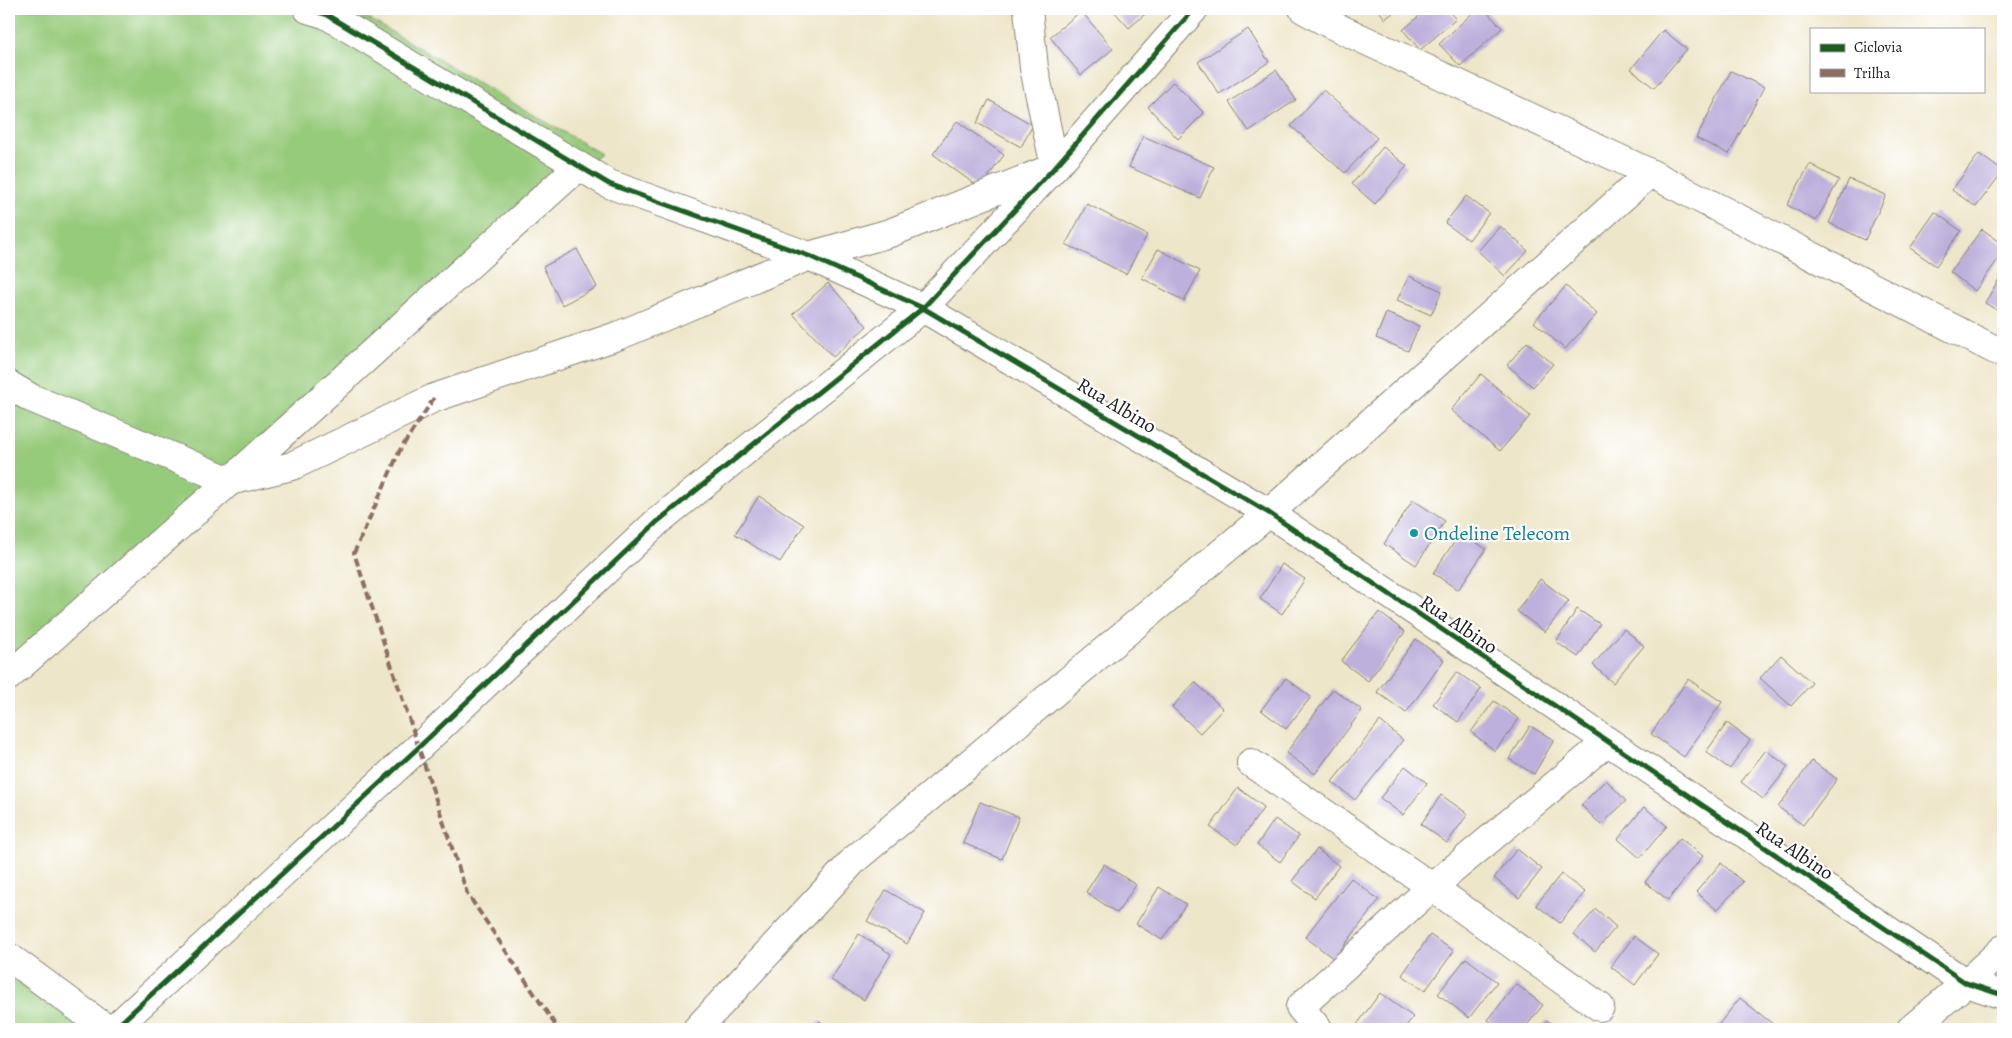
<svg xmlns="http://www.w3.org/2000/svg" width="2012" height="1038" font-family="Alegreya,serif">
<style>
.green{fill:#97cb7b;stroke:#5a744c}
.building{fill:#bdb0dc}
.lines{fill:none;stroke-linecap:round;stroke-linejoin:round}
.minor-casing{stroke:#858172;stroke-width:30}
.minor{stroke:#fff;stroke-width:28}
.quiet{stroke:#8d6e63;stroke-width:4;stroke-dasharray:8 4;stroke-linecap:butt}
.cycleway-casing{stroke:#fff;stroke-width:8}
.cycleway{stroke:#1b5e20;stroke-width:5}
.culture-dot{fill:#0f9aa8;stroke:#fff;stroke-width:2}
.labels{text-anchor:middle;stroke-width:4.5;stroke-linejoin:round;paint-order:stroke}
.street-label{font-size:20px;fill:#1c1c1c;stroke:#fff}
.culture-label{font-size:20px;fill:#0d838f;stroke:#fff;text-anchor:start}
</style>
<rect width="100%" height="100%" fill="#fff"/>
<filter id="ink" filterUnits="userSpaceOnUse"><feTurbulence type="fractalNoise" baseFrequency=".02" numOctaves="2"/><feDisplacementMap in="SourceGraphic" scale="10" xChannelSelector="R" yChannelSelector="G"/><feConvolveMatrix kernelMatrix="1 2 1 2 8 2 1 2 1" color-interpolation-filters="sRGB"/></filter>
<filter id="wash" filterUnits="userSpaceOnUse"><feTurbulence type="fractalNoise" baseFrequency=".0096" numOctaves="4" result="noise"/><feDisplacementMap in="SourceGraphic" scale="20" xChannelSelector="R" yChannelSelector="G"/><feGaussianBlur stdDeviation="1.12" result="paint"/><feColorMatrix in="noise" values="0 0 0 0 0 0 0 0 0 0 0 0 0 0 0 0 0 1.4 0 .05"/><feComposite in="paint" operator="in"/></filter>
<g filter="url(#wash)">
<rect width="100%" height="100%" fill="#eee6c9"/>
<!-- green -->
<path class="green" d="M9 9H352L601 154 579 168 9 676Z
M9 946 106 1013 135 1029H9Z"/>
<g id="blocks">
<!-- building -->
<path class="building" d="M1112 9H1151L1129 28Z
M1378 9H1398L1385 19Z
M1427 9H1446L1456 19 1420 50 1403 30Z
M1477 9H1484L1502 28 1460 66 1439 44Z
M1081 11 1113 49 1081 75 1050 37Z
M1248 29 1269 62 1219 94 1198 62Z
M1663 30 1687 49 1654 88 1631 69Z
M1276 70 1296 100 1249 131 1229 102Z
M1731 71 1764 87 1729 154 1696 138Z
M1173 82 1204 113 1178 139 1148 107Z
M1323 90 1377 138 1345 173 1291 126Z
M989 100 1033 125 1021 147 977 123Z
M957 121 1004 155 980 188 933 154Z
M1143 136 1214 167 1200 198 1129 167Z
M1383 147 1407 166 1375 204 1352 184Z
M1979 154 2003 171 1976 207 1952 190Z
M1810 164 1839 180 1816 221 1787 205Z
M1849 179 1886 195 1865 240 1829 223Z
M1466 196 1489 213 1469 240 1445 223Z
M1087 204 1147 235 1126 274 1066 244Z
M1935 212 1961 231 1936 266 1910 248Z
M1500 226 1528 251 1505 276 1478 251Z
M1982 229 2003 244V253L1975 291 1950 272Z
M577 249 597 287 562 305 543 267Z
M1158 249 1200 271 1184 301 1142 278Z
M2003 272V314L1985 303Z
M1409 276 1442 291 1431 315 1397 300Z
M828 283 867 326 833 357 793 314Z
M1566 286 1597 314 1565 349 1534 322Z
M1386 313 1419 326 1408 351 1376 338Z
M1527 342 1553 364 1533 387 1507 365Z
M1481 374 1530 416 1500 451 1451 410Z
M759 496 804 525 780 562 735 534Z
M1413 500 1445 521 1416 565 1384 544Z
M1461 532 1486 549 1458 590 1433 573Z
M1282 564 1305 579 1282 614 1260 599Z
M1540 579 1569 601 1545 632 1517 611Z
M1577 609 1600 624 1578 657 1556 642Z
M1379 612 1405 632 1368 681 1341 661Z
M1624 629 1644 646 1613 683 1593 665Z
M1416 639 1444 660 1406 713 1377 692Z
M1781 655 1812 683 1791 706 1760 678Z
M1457 672 1481 689 1458 722 1433 704Z
M1286 678 1311 697 1286 729 1261 710Z
M1688 679 1722 702 1684 757 1651 734Z
M1195 682 1223 709 1200 733 1172 707Z
M1333 689 1362 710 1315 774 1286 753Z
M1494 701 1519 719 1495 751 1471 732Z
M1380 721 1403 740 1355 800 1332 782Z
M1727 723 1750 740 1730 769 1706 752Z
M1530 726 1554 740 1534 774 1509 759Z
M1766 750 1788 767 1763 799 1741 782Z
M1812 761 1837 779 1803 825 1778 807Z
M1405 766 1427 783 1403 815 1380 798Z
M1606 780 1626 801 1601 825 1581 805Z
M1238 788 1264 807 1237 845 1210 827Z
M1441 795 1468 814 1447 843 1421 824Z
M980 802 1019 817 1002 859 963 843Z
M1644 807 1667 826 1640 858 1618 839Z
M1275 819 1299 836 1280 862 1257 845Z
M1680 838 1703 856 1668 900 1645 882Z
M1317 849 1339 866 1315 898 1292 881Z
M1517 849 1542 869 1519 898 1494 878Z
M1721 863 1743 882 1717 910 1696 892Z
M1104 864 1136 885 1117 913 1086 892Z
M1561 874 1585 892 1560 923 1536 905Z
M1351 878 1379 900 1334 959 1305 937Z
M1159 887 1186 904 1162 940 1136 924Z
M886 890 925 913 907 944 867 921Z
M1596 909 1616 927 1595 952 1574 934Z
M859 934 891 954 864 1000 831 980Z
M1430 935 1454 951 1425 991 1402 975Z
M1634 936 1658 954 1635 985 1611 967Z
M1466 958 1497 982 1469 1018 1438 994Z
M1516 984 1543 1005 1524 1029H1500L1488 1020Z
M1380 993 1413 1017 1404 1029H1360L1356 1026Z
M1740 998 1779 1029H1715Z
M1547 1020 1560 1029H1540Z
M820 1021 828 1029H812Z"/>
</g>
</g>
<g filter="url(#ink)">
<use href="#blocks" fill-opacity="0" stroke="#858172" stroke-width="1"/>
<g class="lines">
<!-- minor casing -->
<g class="minor-casing">
<path id="minor" d="M308 9 325 14 609 184 809 256 923 308 1269 513 1966 983 2003 995
M1303 9 1328 23 1650 173 2003 354
M9 385 31 398 230 481 292 466 434 398 620 335 809 256 890 233 1055 167 1034 68 1028 9
M9 676 230 481 579 166
M1251 763 1432 887 1600 1007
M9 957 107 1029
M114 1029 419 747 658 521 923 308 1055 167 1194 9
M697 1029 855 859 1269 513 1650 173
M1318 1029 1300 1007 1432 887 1607 742
M1911 1029 1966 983 2003 949"/>
</g>
<!-- minor -->
<use href="#minor" class="minor"/>
<!-- quiet -->
<path class="quiet" d="M434 398 400 450 354 553 467 893 558 1029"/>
<!-- cycleway casing -->
<g class="cycleway-casing">
<path id="cycleway" d="M308 9 325 14 609 184 809 256 923 308 1269 513 1966 983 2003 995
M114 1029 419 747 658 521 923 308 1055 167 1194 9"/>
</g>
<!-- cycleway -->
<use href="#cycleway" class="cycleway"/>
</g>
</g>
<!-- markers -->
<circle class="culture-dot" cx="1414" cy="533" r="5"/>
<g class="labels">
<!-- street labels -->
<g class="street-label">
<text transform="translate(1117 405) rotate(31)" y="7">Rua Albino</text>
<text transform="translate(1459 624) rotate(34)" y="7">Rua Albino</text>
<text transform="translate(1795 850) rotate(34)" y="7">Rua Albino</text>
</g>
<!-- culture labels -->
<g class="culture-label">
<text x="1424" y="540">Ondeline Telecom</text>
</g>
</g>
<!-- margin -->
<rect width="2012" height="1038" fill="none" stroke="#fff" stroke-width="30"/>
<!-- legend -->
<rect x="1810" y="28" width="175" height="65" fill="#ffffff" stroke="#a4a4a4"/>
<rect x="1820" y="44" width="25" height="8" fill="#1b5e20" stroke="#a4a4a4"/>
<text x="1854" y="52" font-size="15" fill="#1c1c1c">Ciclovia</text>
<rect x="1820" y="69" width="25" height="8" fill="#8d6e63" stroke="#a4a4a4"/>
<text x="1854" y="78" font-size="15" fill="#1c1c1c">Trilha</text>
</svg>
